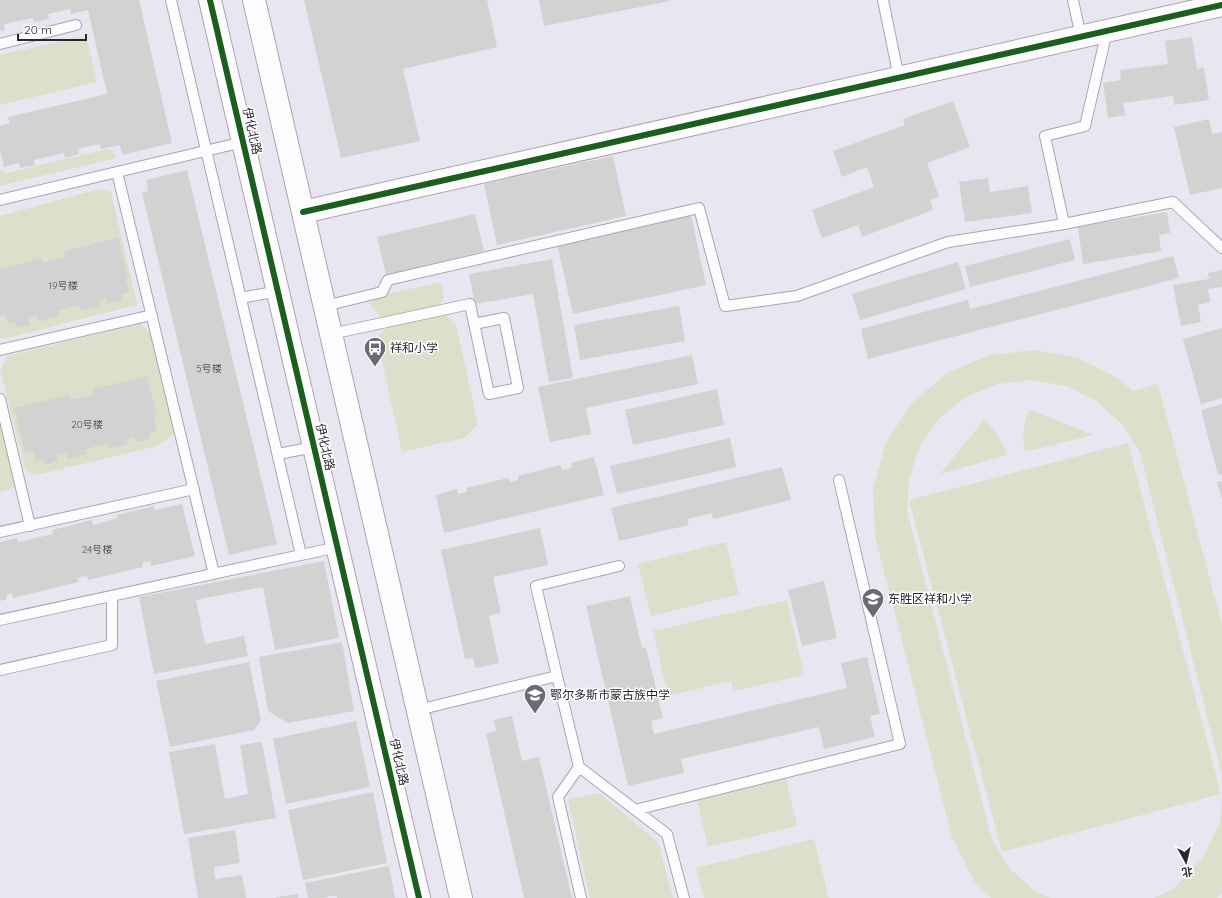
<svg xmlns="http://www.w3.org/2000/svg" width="1222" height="898" font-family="Quicksand,'Noto Sans SC',sans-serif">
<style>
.green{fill:#dae0c9}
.building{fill:#d4d1d2}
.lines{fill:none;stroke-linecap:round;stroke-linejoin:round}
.lane-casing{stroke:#a8a6ae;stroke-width:12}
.secondary-casing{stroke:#a8a6ae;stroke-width:24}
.lane{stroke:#fcfbfd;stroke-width:10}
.secondary{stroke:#fcfbfd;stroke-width:22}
.cycleway-casing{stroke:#fff;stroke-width:8}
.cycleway{stroke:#1b5e20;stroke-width:6}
.labels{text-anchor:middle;stroke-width:3;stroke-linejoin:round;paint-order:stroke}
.number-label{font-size:10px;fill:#545258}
.street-label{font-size:12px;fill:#29272f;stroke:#fff}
.poi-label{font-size:12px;fill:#29272f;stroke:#fff;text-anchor:start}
</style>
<rect width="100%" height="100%" fill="#e8e6f1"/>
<!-- green -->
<path class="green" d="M80 37 87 40 97 82 0 105V55Z
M108 149 114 151 116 158 0 186V169L6 173Z
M99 189 111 192 137 305 3 339 0 338V216Z
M441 282 444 297 439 306 381 318 370 304 374 297Z
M444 314 456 324 478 424 464 438 402 452 377 338 387 326Z
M140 324 152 334 175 433 157 446 36 475 26 471 0 370 7 356Z
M1035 350 1078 358 1118 378 1133 391 1158 384 1222 625V775L1140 453 1122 424 1096 401 1066 386 1032 380 998 384 966 397 940 418 920 445 909 478 907 511 992 840 1010 869 1036 892 1050 898H991L974 881 952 837 875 536 873 489 886 443 911 404 947 373 990 355Z
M1029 409 1093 435 1025 452C1022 436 1023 424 1029 409Z
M0 419 16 483 11 489 0 492Z
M984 420C996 430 1002 440 1007 455L940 474Z
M1128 443 1221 794 1002 852 909 500Z
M726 542 739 594 651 616 638 564Z
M787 600 804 675 733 691 731 681 668 696 653 631Z
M786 778 797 826 708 847 697 800Z
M599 793 658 842 673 898H590L568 799Z
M1222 796V893L1217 898H1154L1173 889 1202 859 1220 822Z
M814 839 829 898H704L696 868Z"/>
<!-- building -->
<path class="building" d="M0 0H139L172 143 122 155 120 145 101 149 100 144 78 149 79 154 65 158 64 153 34 160 35 165 20 168 19 163 4 167 0 150V126L10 123 8 117 107 94 88 10 71 14 70 9 48 14 49 19 34 22 33 18 4 24 5 30 0 31Z
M304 0H487L497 47 403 69 420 141 341 158Z
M539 0H670V1L544 26Z
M1192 37 1197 69 1204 68 1209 100 1174 105 1173 96 1123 103 1125 115 1108 118 1103 83 1121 80 1120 70 1168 64 1165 41Z
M953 101 970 147 927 163 939 197 930 200 933 210 862 237 858 225 822 238 812 210 874 187 867 167 842 177 833 151 905 125 903 119Z
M1209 119 1212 134 1222 132V188L1190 195 1174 127Z
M613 156 626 216 497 245 484 184Z
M187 170 277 544 229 555 142 193 148 191 146 180Z
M988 178 990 192 1028 186 1032 213 965 222 959 182Z
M1167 212 1170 233 1159 235 1161 251 1083 264 1078 227Z
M475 214 484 251 386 275 377 237Z
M691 215 706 285 573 314 557 244Z
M118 237 128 277 125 278 129 292 121 294 122 300 107 304 106 298 98 300 100 306 80 311 79 305 58 311 59 316 39 322 38 316 28 318 30 324 17 328 15 322 8 324 5 314 0 316V269L41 258 42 263 65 257 63 252Z
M1070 239 1075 260 970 287 965 266Z
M1173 256 1179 278 868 359 861 329 968 300 970 309Z
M552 259 573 378 549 382 533 294 475 304 469 274Z
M958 262 966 289 860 320 852 294Z
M1222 270V287L1208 289 1210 302 1198 305 1201 322 1181 326 1173 285 1209 279 1208 273Z
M679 306 685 341 580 360 574 325Z
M1222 328V398L1201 404 1183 339Z
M692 355 698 384 586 408 591 434 550 442 538 387Z
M147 376 157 416 154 417 157 431 149 434 150 439 135 442 134 437 126 439 128 444 108 449 107 443 86 449 87 454 67 459 66 453 56 455 58 461 45 465 43 459 36 461 33 451 25 453 14 408 70 395 71 400 94 395 93 389Z
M717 389 724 425 633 445 625 410Z
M1222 404V474L1218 475 1201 410Z
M730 438 736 467 617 494 610 466Z
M594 457 604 495 444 533 436 495 457 489 458 494 467 492 466 488 508 478 510 482 518 480V476L560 465 562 470 572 468 571 463Z
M782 467 791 500 713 519 712 513 687 519 689 525 619 541 611 508Z
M1222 481V499L1217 482Z
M182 504 195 556 151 566V561L142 563 143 567 88 580 87 576 77 578 79 582 13 598 12 593 6 595 7 599 0 601V542L17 538 18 542 53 534 52 530 92 520 93 525 118 518 117 515 154 506 155 510Z
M540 528 548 565 493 577 501 613 489 616 499 663 476 668 473 658 465 659 441 550Z
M324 561 339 638 275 650 263 587 196 600 205 644 244 636 248 656 154 674 139 597Z
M824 581 837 638 802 646 788 590Z
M630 596 642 648 646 647 663 718 651 721 654 734 847 688 841 663 867 657 880 714 870 716 875 737 824 749 819 727 681 759 684 773 628 786 586 606Z
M342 642 354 711 288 723 268 711 259 657Z
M249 662 261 720 254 730 170 747 156 681Z
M512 716 522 761 539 757 572 898H524L486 734 496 731 494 720Z
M356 721 370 787 286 804 273 739Z
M262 742 276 818 184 834 169 752 215 744 225 799 248 794 240 745Z
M373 792 387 863 303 880 288 810Z
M235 830 240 863 214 867 215 879 242 875 246 898H198L188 838Z
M389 866 395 898H337V895L322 898H308L305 883Z
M298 894V898H276V897Z"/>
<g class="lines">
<!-- lane casing -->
<g class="lane-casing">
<path id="lane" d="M171 0 301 555
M883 0 899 78
M1073 0 1081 37
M1107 31 1085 126 1045 136 1064 224 1173 202 1222 248
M0 44 76 25
M117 172 214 574
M0 200 243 142
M241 298 278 291
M325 306 382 292 388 280 699 208 725 306 797 296 948 242 1064 224
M331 334 470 304 489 394 518 388 504 318 474 324
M0 350 152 315
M0 399 30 526
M278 454 314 447
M0 532 194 489
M0 620 338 547
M0 670 112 645V596
M557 676 579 767 558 797 581 898
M418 710 557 676 536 586 619 566
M579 767 667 834 684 898
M635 810 900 744 839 480"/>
</g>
<!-- secondary casing -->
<g class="secondary-casing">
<path id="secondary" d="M210 0 419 898
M254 0 461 898
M303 212 1222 5"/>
</g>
<!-- lane -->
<use href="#lane" class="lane"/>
<!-- secondary -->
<use href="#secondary" class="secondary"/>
<!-- cycleway casing -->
<g class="cycleway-casing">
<path id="cycleway" d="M210 0 419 898
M303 212 1222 5"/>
</g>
<!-- cycleway -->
<use href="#cycleway" class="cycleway"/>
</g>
<!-- icons -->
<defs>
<g id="bus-pin" transform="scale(1.15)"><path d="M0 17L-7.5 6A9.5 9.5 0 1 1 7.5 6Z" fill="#6c6a73" stroke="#fff"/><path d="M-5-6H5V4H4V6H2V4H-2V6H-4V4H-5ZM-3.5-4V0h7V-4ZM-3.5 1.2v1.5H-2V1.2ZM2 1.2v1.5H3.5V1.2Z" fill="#fff"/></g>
<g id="school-pin" transform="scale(1.15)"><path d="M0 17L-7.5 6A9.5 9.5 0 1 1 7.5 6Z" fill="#6c6a73" stroke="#fff"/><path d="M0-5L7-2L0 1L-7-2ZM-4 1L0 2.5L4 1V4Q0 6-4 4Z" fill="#fff"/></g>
</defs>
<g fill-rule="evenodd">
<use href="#bus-pin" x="375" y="348"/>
<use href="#school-pin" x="873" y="599"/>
<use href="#school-pin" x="535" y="695"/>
</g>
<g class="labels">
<!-- number labels -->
<g class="number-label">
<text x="63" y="289">19号楼</text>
<text x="209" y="372">5号楼</text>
<text x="87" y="428">20号楼</text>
<text x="97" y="553">24号楼</text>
</g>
<!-- street labels -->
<g class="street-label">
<text transform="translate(252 131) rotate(77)" y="4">伊化北路</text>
<text transform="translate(325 447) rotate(77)" y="4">伊化北路</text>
<text transform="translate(399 762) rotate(77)" y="4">伊化北路</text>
</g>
<!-- poi labels -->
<g class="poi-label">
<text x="390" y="352">祥和小学</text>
<text x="888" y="603">东胜区祥和小学</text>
<text x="550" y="699">鄂尔多斯市蒙古族中学</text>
</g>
</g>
<!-- north arrow -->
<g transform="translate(1186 862) rotate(172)" stroke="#ffffff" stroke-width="3" paint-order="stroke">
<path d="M0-3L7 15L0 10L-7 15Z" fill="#29272f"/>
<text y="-6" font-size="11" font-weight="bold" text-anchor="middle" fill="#29272f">北</text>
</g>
<!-- scale -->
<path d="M18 34v6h68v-6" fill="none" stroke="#29272f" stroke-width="2"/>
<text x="24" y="34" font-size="12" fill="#29272f" stroke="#ffffff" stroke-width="3" paint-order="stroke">20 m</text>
</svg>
